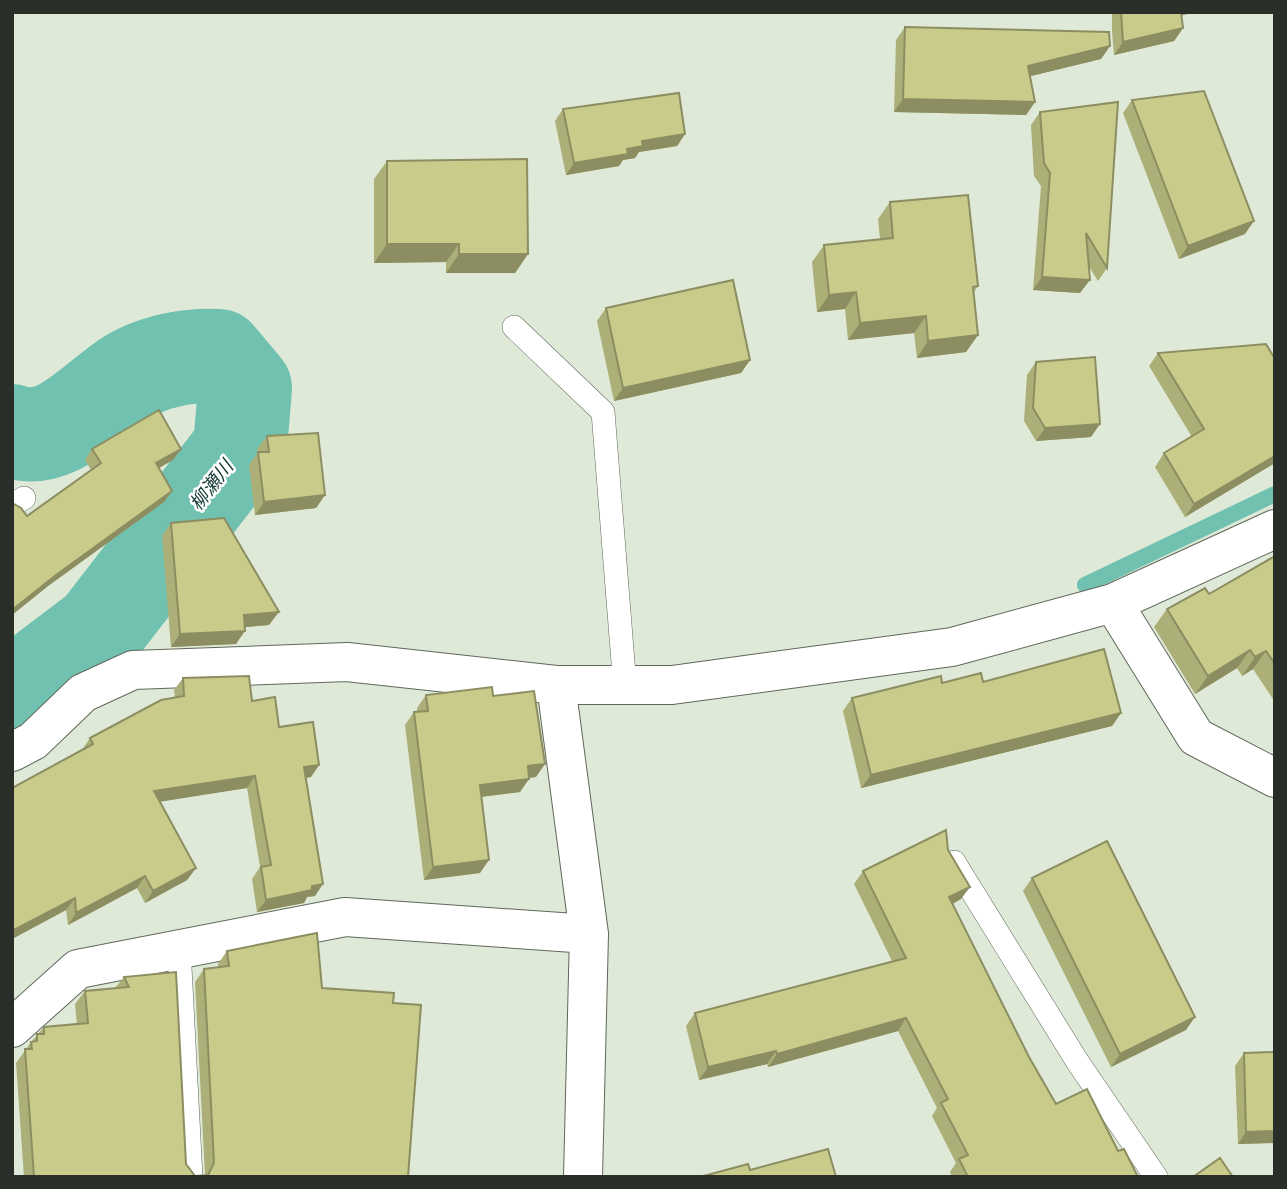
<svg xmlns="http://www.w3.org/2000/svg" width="1287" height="1189" font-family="'PT Sans Narrow','Noto Sans JP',sans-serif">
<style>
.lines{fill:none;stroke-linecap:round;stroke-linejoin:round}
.stream{stroke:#70c1b0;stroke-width:16}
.river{stroke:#70c1b0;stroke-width:94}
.service-casing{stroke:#5f685a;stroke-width:24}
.minor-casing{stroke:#5f685a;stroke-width:40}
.service{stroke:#fff;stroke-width:23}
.minor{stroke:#fff;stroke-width:38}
.wall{fill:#acaf77}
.shaded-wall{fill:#8c8e61}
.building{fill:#c8cb8a;stroke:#8c8e61;stroke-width:2}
.labels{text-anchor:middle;stroke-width:5;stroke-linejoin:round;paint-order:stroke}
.water-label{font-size:19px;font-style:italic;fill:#153b34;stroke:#fff}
</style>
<rect width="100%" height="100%" fill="#dfe9d8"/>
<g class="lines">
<!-- stream -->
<path class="stream" d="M1085 585 1275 494"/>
<!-- river -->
<path class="river" d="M12 431C61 449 100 389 139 371 165 359 190 355 218 356L245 388 240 448 99 630 12 696"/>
<!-- service casing -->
<g class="service-casing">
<path id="service" d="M514 327 603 412 625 687
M12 505 24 498
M954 862 1077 1061 1156 1177
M179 948 191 1177"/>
</g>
<!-- minor casing -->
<g class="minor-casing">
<path id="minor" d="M1113 603 1196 737 1275 778
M556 685 589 934 583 1177
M12 752 33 741 83 693 133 670 347 662 556 685H672L952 647 1113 603 1275 529
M12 1028 78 969 345 917 589 934"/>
</g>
<!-- service -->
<use href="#service" class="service"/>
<!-- minor -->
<use href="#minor" class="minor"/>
</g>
<!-- wall -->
<path class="wall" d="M1112 12H1196L1181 15 1183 28 1174 41 1114 55 1112 31Z
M905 27 1110 46 1101 59 1030 76 1035 102 1026 115 894 112 896 40Z
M1132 100 1245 234 1179 259 1123 113Z
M563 109 685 134 677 146 639 152 635 158 623 160 619 166 566 175 555 121Z
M1040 112 1107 268 1098 281 1088 265 1080 293 1033 290 1041 186 1034 176 1031 125Z
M387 161 528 254 515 273H446V262L374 263V179Z
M890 202 978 286 974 292 978 335 966 352 917 358 914 333 848 340 845 309 817 312 812 262 824 245 880 239 878 219Z
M606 308 750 360 741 373 614 401 597 321Z
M1158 353 1275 359V463L1185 517 1155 467 1164 453 1192 437 1149 366Z
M1036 362 1091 437 1036 441 1024 421 1027 375Z
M267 436 325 495 316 508 255 515 249 465 258 452 257 449Z
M92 449H181L173 460 159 468 172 491 164 502 48 586 12 615V503L27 516 91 470 85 460Z
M171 523 269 625 245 627 236 644 171 647 162 536Z
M1275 556V702L1253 669 1242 676 1237 668 1195 694 1154 627 1167 609 1209 594Z
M183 678 252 701 319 765 311 777 306 778 315 896 307 897 304 903 257 912 252 879 260 867 247 788 160 801 196 868 187 880 145 903 137 888 68 925 66 910 12 939V788L82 750 90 738 175 698 174 690Z
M983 682 1121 713 1112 726 861 788 843 711 852 698 942 683Z
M426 695 493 696 536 777 529 778 520 792 481 797 480 873 424 880 405 725 414 712H417V708Z
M948 850 961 899 953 904 1029 1057 1056 1104 1118 1151 1138 1177H952L950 1172 956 1163 932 1116 937 1108 898 1031 768 1067 767 1064 699 1080 686 1026 695 1013 892 961 854 884 863 871Z
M1032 878 1186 1030 1111 1067 1023 891Z
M227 951 322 988 393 1003 408 1177H24L16 1063 31 1042 32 1041 44 1027 77 1024 75 1004 85 991 115 988 124 977 176 972 186 1164 195 1176 205 1175 195 982 204 969 218 968V964Z
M1275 1052V1143L1238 1144 1235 1066 1244 1053Z"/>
<!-- shaded-wall -->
<path class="shaded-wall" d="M1175 12H1196L1171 18Z
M1183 28 1174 41 1114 55 1123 42Z
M1110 46 1101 59 1019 79 1028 66Z
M903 99 1035 102 1026 115 894 112Z
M685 134 677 146 639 152 635 158 623 160 619 166 566 175 574 163 642 141Z
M1254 221 1245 234 1179 259 1188 246Z
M387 244H459L446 262 374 263Z
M459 254H528L515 273H446Z
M1042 277 1090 280 1080 293 1033 290Z
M856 292 845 309 817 312 829 295Z
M926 316 914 333 848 340 860 323Z
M978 335 966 352 917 358 928 341Z
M750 360 741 373 614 401 623 388Z
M1100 424 1091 437 1036 441 1045 428Z
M181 449 173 460 148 474 156 463Z
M1275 456V463L1185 517 1194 504Z
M172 491 164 502 48 586 12 615V610L56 575Z
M325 495 316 508 255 515 264 502Z
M279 612 269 625 235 628 244 615Z
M245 631 236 644 171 647 180 634Z
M1250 650 1237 668 1195 694 1208 676Z
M1266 651 1253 669 1242 676 1255 657Z
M1121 713 1112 726 861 788 871 775Z
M545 764 536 777 518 779 528 766Z
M319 765 311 777 296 779 304 767Z
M255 776 247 788 146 804 154 791Z
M529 779 520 792 471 798 480 785Z
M489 860 480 873 424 880 433 867Z
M196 868 187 880 145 903 153 891Z
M145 876 137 888 68 925 76 913Z
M323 884 315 896 307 897 304 903 257 912 266 900 312 886Z
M970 887 961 899 940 910 949 897Z
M75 898 66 910 12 939V931Z
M1195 1017 1186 1030 1111 1067 1120 1054Z
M906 1018 898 1031 768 1067 777 1054Z
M776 1051 767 1064 699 1080 708 1067Z
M1275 1131V1143L1238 1144 1246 1132Z"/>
<!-- building -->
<path class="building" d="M1121 12H1181L1183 28 1123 42Z
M905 27 1109 32 1110 46 1028 66 1035 102 903 99Z
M1204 91 1254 221 1188 246 1132 100Z
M679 93 685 134 642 141 643 146 627 149 628 154 574 163 563 109Z
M1118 102 1107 268 1086 233 1090 280 1042 277 1050 173 1044 163 1040 112Z
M527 159 528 254H459V244H387V161Z
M968 195 978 286 973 287 978 335 928 341 926 316 860 323 856 292 829 295 824 245 893 238 890 202Z
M733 280 750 360 623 388 606 308Z
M1266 344 1275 359V456L1194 504 1164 453 1204 429 1158 353Z
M1095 357 1100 424 1045 428 1033 408 1036 362Z
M159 410 181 449 156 463 172 491 56 575 12 610V503L21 508 27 516 101 463 92 449Z
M318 433 325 495 264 502 258 452H269L267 436Z
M224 518 279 612 244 615 245 631 180 634 171 523Z
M1275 556V664L1266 651 1255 657 1250 650 1208 676 1167 609 1205 588 1209 594Z
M1104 649 1121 713 871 775 852 698 941 676 942 683 981 673 983 682Z
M249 676 252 701 275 697 279 727 313 722 319 765 304 767 323 884 312 886V890L266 900 261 867 271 865 255 776 154 791 196 868 153 891 145 876 76 913 75 898 12 931V788L93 744 90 738 161 700 184 696 183 678Z
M492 687 493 696 534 691 545 764 528 766 529 779 480 785 489 860 433 867 414 712 428 711 426 695Z
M946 830 948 850 970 887 949 897 1029 1057 1056 1104 1087 1089 1118 1151 1124 1149 1138 1177H968L959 1159 968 1155 941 1103 948 1099 906 1018 777 1054 776 1051 708 1067 695 1013 906 958 863 871Z
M1107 841 1195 1017 1120 1054 1032 878Z
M317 933 322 988 394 993 393 1003 421 1005 408 1177H34L25 1049H32L31 1042 37 1041V1034H44V1027L88 1023 85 991 129 987 124 977 176 972 186 1164 195 1176 208 1175 214 1163 204 969 229 966 227 951Z
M1275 1052V1131L1246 1132 1244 1053Z
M828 1149 836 1177H700L748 1164 750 1170Z
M1220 1158 1233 1177H1193Z"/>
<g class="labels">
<!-- water labels -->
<g class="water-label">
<text transform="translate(211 485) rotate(-52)" y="7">柳瀬川</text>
</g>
</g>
<!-- border -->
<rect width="1287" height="1189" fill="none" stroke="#2a2e28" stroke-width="28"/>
</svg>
